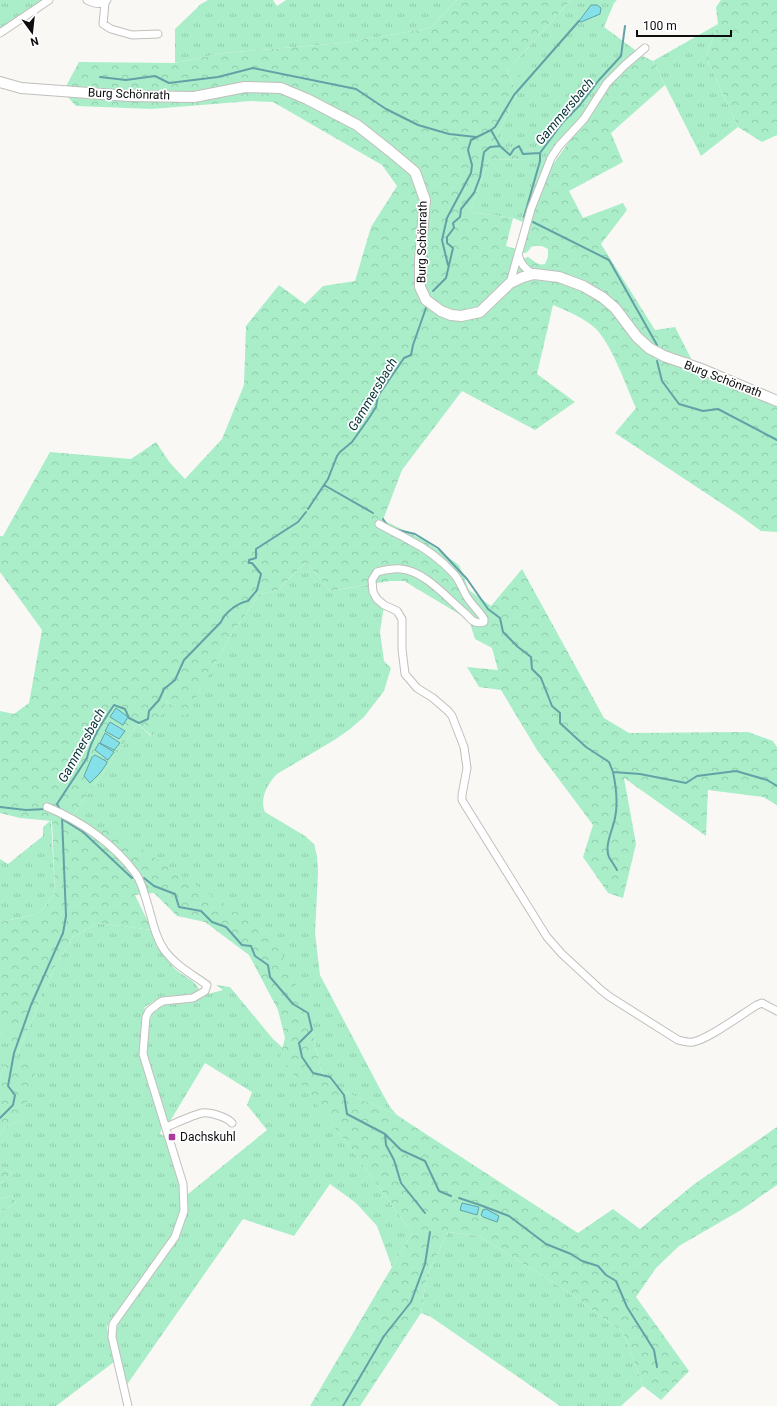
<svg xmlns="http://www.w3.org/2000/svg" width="777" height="1406" font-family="Roboto,sans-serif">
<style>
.grass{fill:url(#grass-tufts)}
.forest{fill:url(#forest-crowns);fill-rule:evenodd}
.pitch{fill:#a9eec9}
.water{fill:#85e1e9;stroke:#62a2a7}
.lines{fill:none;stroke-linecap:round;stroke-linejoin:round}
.stream{stroke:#62a2a7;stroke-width:2}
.street-casing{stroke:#c1bfbc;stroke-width:9}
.secondary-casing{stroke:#c1bfbc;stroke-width:12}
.street{stroke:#fff;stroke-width:7}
.secondary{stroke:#fff;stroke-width:10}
.poi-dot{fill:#a93b9a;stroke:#fff;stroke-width:1.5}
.labels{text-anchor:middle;stroke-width:3.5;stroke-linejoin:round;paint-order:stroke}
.street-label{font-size:12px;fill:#0f0e0e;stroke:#fff}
.poi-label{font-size:12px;fill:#0f0e0e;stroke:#fff;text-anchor:start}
.water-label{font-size:13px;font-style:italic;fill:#043336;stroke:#fff}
</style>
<defs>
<pattern id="grass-tufts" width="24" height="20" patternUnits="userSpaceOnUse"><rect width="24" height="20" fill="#a9eec9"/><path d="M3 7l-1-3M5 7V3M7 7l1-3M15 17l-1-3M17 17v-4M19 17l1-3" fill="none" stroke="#90cbab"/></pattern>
<pattern id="forest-crowns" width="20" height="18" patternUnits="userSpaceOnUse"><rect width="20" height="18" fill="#a9eec9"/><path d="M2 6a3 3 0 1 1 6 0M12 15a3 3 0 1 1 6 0" fill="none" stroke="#90cbab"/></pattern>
</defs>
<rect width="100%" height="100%" fill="#faf8f5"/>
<!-- grass -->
<path class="grass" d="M0 0H43L0 28Z
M208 0H273L277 6 286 0H457L430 28 342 43 223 53 175 63V29L201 4Z
M571 0H617L614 3 604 27 635 50 638 54 608 85 548 168 532 217 523 222 513 218 470 212 489 159 529 160 533 150 492 146 517 94 507 71Z
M718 24 706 57 738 127 701 156 653 61Z
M306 562 330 591 373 584 384 606 380 632 384 661 391 668 384 691 364 717 350 729 336 739 277 774C268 783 259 799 265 812L305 836 314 844 317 856 318 873 315 933 320 975 380 1089 390 1107 397 1115 340 1090 321 1071 311 1024 268 933 202 890 81 821 73 815 138 724 151 736 167 701 185 716 231 635 260 594 278 590Z
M51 820 55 894 39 914 0 922V859L8 864 43 836V827Z
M98 923 152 930C158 944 164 956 174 968 183 977 195 979 200 991L192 994 161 997 145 1007 139 1053 162 1126 160 1134 165 1136 180 1184 181 1210 172 1235 107 1327 114 1362 56 1406H0V1212L16 1203 12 1196 0 1199V1184L12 1173 0 1166V1135L5 1127 22 1120 16 1057 56 965 73 937Z
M216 985 230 987 273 1039 283 1048 281 1057 352 1150 412 1233 392 1267 377 1226 356 1203 330 1184 294 1236 243 1219 126 1386 115 1335 118 1324 178 1238 187 1212 188 1194 267 1130 247 1105 252 1092 205 1063 169 1123 165 1114 147 1053 149 1023 153 1012 164 1005 194 1002 208 994 223 990Z
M5 1027H16L0 1079V1034Z
M448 1232 479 1236 559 1286 623 1332 643 1386 621 1406H560L431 1317 421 1313 427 1275Z"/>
<!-- forest -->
<path class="forest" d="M457 0H571L507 71 517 94 492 146 533 150 529 160 489 159 470 212 513 218 506 246 516 249 520 233H522L525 224H522L523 222 532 217 552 166 608 85 638 54 653 61 665 85 611 133 623 162 569 191 583 218 623 203 627 210 601 244 655 330 675 327 698 372 777 405V532L761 531 739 515 615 433 636 408C626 386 611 342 594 327 582 317 567 311 553 305L537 374 575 402 535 430 462 391 402 470 383 520 424 540 459 565 469 590 491 606 522 569 604 718 629 733 748 732 773 741 777 747V805L763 797 708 790 706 836 624 778 636 844 623 898 608 893 583 857 593 825 537 750 501 690 479 687 467 667 498 670 492 648 475 639 469 620 404 581H390L330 591 306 562 278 590 260 594 231 635 185 717 167 701 152 736 138 724 73 815 81 821 117 833 268 933 287 963 311 1024 321 1071 340 1090 397 1115 409 1123 578 1233 613 1209 640 1229 693 1185 777 1127V1185L741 1210 679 1246 656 1268 636 1297 689 1371 661 1400 643 1386 623 1332 559 1286 479 1236 448 1232 427 1275 421 1313 360 1406H310L412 1233 352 1150 280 1057 285 1038 278 1010 249 955 205 922 177 916 154 893 135 895 152 930 98 923 73 937 56 965 16 1057 38 1063 22 1120 5 1127 0 1135V1079L15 1027H5L0 1034V922L39 914 55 894 52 821 20 818 0 813V711L14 714 29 703 42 630 0 572V536H3L50 452 131 459 156 442 170 463 185 479 222 439 244 385 246 326 279 285 305 304 323 286 355 281 371 227 397 186 382 165 273 102 251 101 152 109 76 106 65 94V88L79 62 175 63 223 53 342 43 430 28ZM534 246H542L548 249V257L545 264C537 266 534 260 528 257L522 259V253C527 253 528 252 531 247Z
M721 0H777V135L762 142 738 127 706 57 718 24 716 7Z
M0 1166 12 1173 0 1184Z
M12 1196 16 1203 0 1212V1199Z"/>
<!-- pitch -->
<path class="pitch" d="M534 50 540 54 523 78 516 74Z"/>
<!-- water -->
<path class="water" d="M591 5H597L601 8 600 14 581 22 579 21Z
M116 708 128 717 123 725 110 717Z
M110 722 125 731 119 739 105 731Z
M105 733 120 743 114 750 100 743Z
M99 743 114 752 108 760 95 750Z
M95 755 106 761 107 763 100 773 90 783 84 776 92 757Z
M462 1203 479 1207 477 1215 460 1210Z
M486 1209 499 1216 497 1222 483 1217 481 1215 483 1210Z"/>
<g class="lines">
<!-- stream -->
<path class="stream" d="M100 77 126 80 155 76 169 83 218 77 253 68 356 89 386 109 418 125 449 134 476 137
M491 130 495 127 514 95 579 21
M524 217 540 161V153
M533 222 609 260 657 345
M448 265 442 240 447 218 471 173 472 165 468 150 471 140 491 130 500 146
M433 291 446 278 453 248 447 243V237L454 228 453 223 460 217 461 209 474 193 480 177 484 152 490 147 500 146 510 155 514 149 519 146 523 154 540 153 563 122 580 105 599 80 621 56 625 26
M657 361 662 381 679 404 703 411 718 409 777 440
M324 485 373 513
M308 509 328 479 337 456 340 452 352 442 369 418 376 407 378 396 404 358 411 355 413 345 427 305
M383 519 387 525
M394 529 415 534 438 548 467 579 488 609 500 618 503 632 518 647 531 657 532 669 541 678 552 706 560 713V723L586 747 609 762 613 772 640 774 686 783 697 776 736 771 767 780 777 786
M613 772C616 786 618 804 615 818 613 829 604 846 609 857 611 861 615 866 617 870
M0 807 26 810 46 809
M61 811 57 804 87 758C91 739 103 721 114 705L125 709 129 718 139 723 148 719 149 711 159 700 164 689 175 680 184 660 221 622C225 612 238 603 248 601L257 590 261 574 252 563H249V560L256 558V549L298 522 306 512
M62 819 83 832 132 878
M144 878 154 886 175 894 179 907 201 911 212 922 226 927 242 945 251 946 255 956 268 965 270 977 293 1004 308 1013 312 1030 299 1043 302 1057 313 1073 330 1077 344 1095 347 1114 385 1134 386 1145 394 1160 401 1183 425 1213
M0 1118 13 1105 15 1095 8 1086 14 1053 31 1005 63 933 66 916 62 817
M385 1134 401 1150 425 1161 439 1191 451 1196
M459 1198 480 1205 509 1216 546 1244 571 1254 582 1261 598 1266 606 1275 616 1281 627 1307 654 1350 657 1367
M343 1406 384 1336 411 1302 425 1264 430 1232"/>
<!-- street casing -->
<g class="street-casing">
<path id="street" d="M87 0C93 3 102 6 107 0
M105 3 103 24 111 29 132 35 158 34
M0 33 49 0
M518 254C520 263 525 270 534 274
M510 283 531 209 551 158 559 146 584 119 607 83 625 65 645 48
M379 524C389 530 399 534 409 540 425 548 441 560 453 573 460 580 462 589 467 597 472 605 479 611 484 619V622C480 623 476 623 473 621 470 619 468 616 466 614 448 599 425 571 401 569 393 568 385 570 377 572L372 580 373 592 377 599 384 605 397 611 402 619V649L405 674 417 688 433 698 448 711 452 716 464 747 467 768 462 795V800L465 805 547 937 562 954 601 990 610 997 678 1040C683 1041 687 1043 693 1042 709 1039 742 1014 757 1005L762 1003 777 1011
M47 807C81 821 114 844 136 874 140 880 143 889 145 896 151 913 154 936 165 951 176 966 192 974 207 985L205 991 193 998 163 1001 159 1003 149 1011 146 1017 143 1054 183 1184 184 1211 175 1237 113 1324 112 1337 128 1406
M166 1127C176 1123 193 1115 202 1113 210 1112 227 1117 232 1123"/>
</g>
<!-- secondary casing -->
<g class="secondary-casing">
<path id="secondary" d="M0 82 21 88 129 96 194 97 245 87 281 88 307 99 357 125 390 151 415 172 425 200 420 260V287L426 300 441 311 451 315 461 316 480 312 510 283 523 277 534 274 559 277 583 286 602 297 615 308 637 337 649 348 664 356 704 370 777 401"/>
</g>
<!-- street -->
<use href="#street" class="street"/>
<!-- secondary -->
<use href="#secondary" class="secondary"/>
</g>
<!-- markers -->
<rect class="poi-dot" x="168" y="1133" width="8" height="8" rx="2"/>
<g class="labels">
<!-- street labels -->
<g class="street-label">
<text transform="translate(129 94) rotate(2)" y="4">Burg Schönrath</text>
<text transform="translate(422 242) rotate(-89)" y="4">Burg Schönrath</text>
<text transform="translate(723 379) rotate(21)" y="4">Burg Schönrath</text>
</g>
<!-- poi labels -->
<g class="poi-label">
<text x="180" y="1141">Dachskuhl</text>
</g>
<!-- water labels -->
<g class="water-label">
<text transform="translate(564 111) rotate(-50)" y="5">Gammersbach</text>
<text transform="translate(372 394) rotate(-59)" y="5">Gammersbach</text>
<text transform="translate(81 745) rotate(-61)" y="5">Gammersbach</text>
</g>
</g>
<!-- north arrow -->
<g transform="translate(32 32) rotate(165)" stroke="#ffffff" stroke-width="3" paint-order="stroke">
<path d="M0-3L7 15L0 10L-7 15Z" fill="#0f0e0e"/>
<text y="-6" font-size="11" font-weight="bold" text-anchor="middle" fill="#0f0e0e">N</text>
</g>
<!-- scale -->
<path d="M637 30v6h94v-6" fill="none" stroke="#0f0e0e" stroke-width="2"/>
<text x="643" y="30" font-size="12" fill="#0f0e0e" stroke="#ffffff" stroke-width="3" paint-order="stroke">100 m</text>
</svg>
